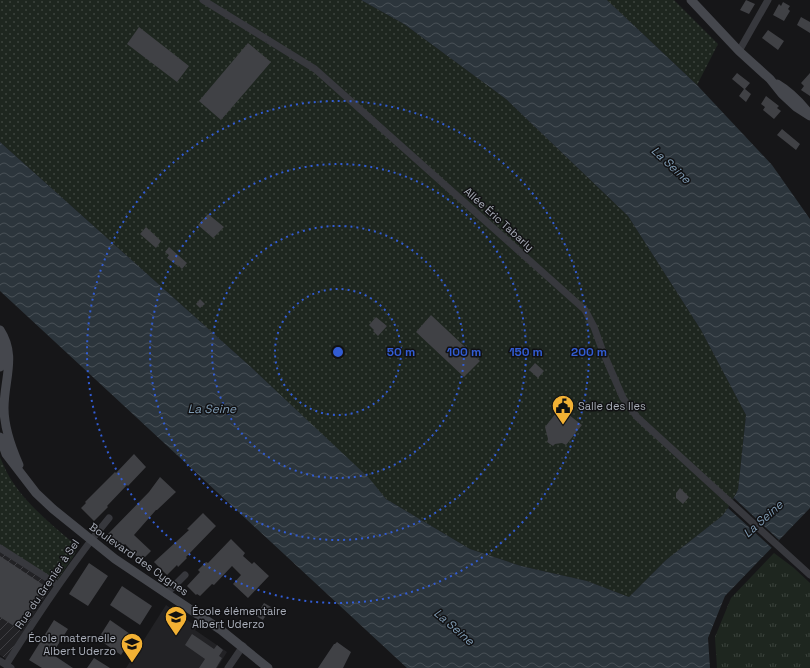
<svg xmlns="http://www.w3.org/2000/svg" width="810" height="668" font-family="'Space Grotesk',sans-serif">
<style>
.built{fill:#222225}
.industrial{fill:url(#industrial-furrows)}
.grass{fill:url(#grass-dots)}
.park{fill:url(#park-tufts)}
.water{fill:url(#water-waves)}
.pier{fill:#161618}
.building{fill:#404145}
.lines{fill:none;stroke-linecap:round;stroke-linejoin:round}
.minor{stroke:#37383d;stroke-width:7}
.secondary{stroke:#45474d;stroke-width:9}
.ring{fill:none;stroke:#325cd3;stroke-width:2;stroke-dasharray:2 4}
.labels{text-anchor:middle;stroke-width:3;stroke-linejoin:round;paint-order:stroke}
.street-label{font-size:11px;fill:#a8adb8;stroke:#111113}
.poi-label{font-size:11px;fill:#a8adb8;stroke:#111113;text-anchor:start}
.water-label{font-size:12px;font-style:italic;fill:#7f9bb3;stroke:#111113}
.centre{fill:#325cd3;stroke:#111113;stroke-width:2}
.ring-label{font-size:12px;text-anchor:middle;font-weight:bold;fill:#325cd3;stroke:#111113;stroke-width:3;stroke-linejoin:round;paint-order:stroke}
</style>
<defs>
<pattern id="industrial-furrows" width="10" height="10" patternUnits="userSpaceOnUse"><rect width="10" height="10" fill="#222225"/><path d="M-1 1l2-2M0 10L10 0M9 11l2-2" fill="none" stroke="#3f3f43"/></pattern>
<pattern id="grass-dots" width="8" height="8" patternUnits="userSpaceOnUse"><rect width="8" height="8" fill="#1e261f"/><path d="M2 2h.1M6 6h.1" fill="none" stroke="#3c433d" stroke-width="1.8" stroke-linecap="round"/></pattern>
<pattern id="park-tufts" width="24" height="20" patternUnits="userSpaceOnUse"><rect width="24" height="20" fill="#1e261f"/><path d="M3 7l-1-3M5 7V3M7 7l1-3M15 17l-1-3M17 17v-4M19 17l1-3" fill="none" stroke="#3c433d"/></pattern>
<pattern id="water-waves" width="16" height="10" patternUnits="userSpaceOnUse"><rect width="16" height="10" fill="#2c353c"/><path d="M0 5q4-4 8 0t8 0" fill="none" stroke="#485056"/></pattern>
</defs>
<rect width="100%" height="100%" fill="#161618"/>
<!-- built -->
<path class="built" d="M166 605 197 627 195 630 227 652 217 668H126Z"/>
<!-- industrial -->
<path class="industrial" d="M0 550 54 583 6 659 0 655Z"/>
<!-- grass -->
<path class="grass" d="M0 0H361L404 24 506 99 628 216 701 330 746 415 738 490 728 508 722 516 666 560 629 597 587 581 521 566 470 549 386 499 368 478 252 368 0 142Z
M607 0H674L718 44 697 85Z
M0 457C4 466 8 476 14 484 31 509 56 528 78 547L73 557 56 582 0 545Z"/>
<!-- park -->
<path class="park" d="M774 553 794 568 810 583V668H717L715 637 731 598Z"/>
<!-- water -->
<path class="water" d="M361 0H607L697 85 772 165 810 219V508L725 596 708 638 710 668H407L0 291V142L252 368 369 478 386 499 470 549 521 566 587 581 629 597 666 560 722 516 728 508 738 490 746 415 701 330 628 216 506 99 404 24Z"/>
<!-- pier -->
<path class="pier" d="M734 498 779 540 772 548 728 508Z"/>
<!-- building -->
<path class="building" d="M746 0 755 4 749 14 740 10Z
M783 2 790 6 788 9 790 11 784 21 773 15 779 4 781 6Z
M801 17 810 22V33L797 25Z
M139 27 189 66 177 82 127 44Z
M768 30 784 41 778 50 762 38Z
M248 43 271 62 221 120 199 101Z
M737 73 750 83 745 89 751 94 746 102 739 96 744 89 732 79Z
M810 73V96L801 90 804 86 801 83Z
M766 96 779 106 777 108 781 111 774 119 763 110 765 107 761 104Z
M782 129 800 144 796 150 777 135Z
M208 214 224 227 213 238 198 225Z
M146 227 161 241 156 248 140 234Z
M169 247 187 263 182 269 179 266V267L167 258 169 255 165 252Z
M200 299 205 304 200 308 196 304Z
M431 315 480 361 464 377 416 332Z
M376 317 387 326 378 336 373 331 374 330 369 325Z
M535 363 544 371 538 378 529 370Z
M560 408 582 425 566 445 562 443 555 444 553 446 547 442 548 439 545 427Z
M134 454 146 467 128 486 127 485 107 506 108 507 94 521 81 508 86 503 85 502 115 472 116 473Z
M160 477 176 492 157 510H156L134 535 151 551 141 561 125 544 122 547 108 534 149 492Z
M680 488 689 497 683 504 676 498V493Z
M203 513 216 526 186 557 187 558 178 567 177 565 167 575 154 562 189 530 187 529Z
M231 539 245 553 243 556 252 564 254 562 269 576 248 598 233 584 241 575 232 566 214 585 212 584 200 596 197 594 196 595 187 586 200 572 198 570 206 562 208 563Z
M0 556 45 586 17 628 0 617Z
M89 563 108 576 88 606 69 594Z
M122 586 152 606 140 625 110 605Z
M264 603 271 607 263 620 256 616Z
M54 620 68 629 52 654 73 668H42L29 660Z
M110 620 133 636 121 655 98 639Z
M192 634 214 649 217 645 223 650 219 656 222 658 216 668H199L205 659 185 645Z
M337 642 351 652 343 668H318L334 644H335Z
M94 658 110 668H87Z"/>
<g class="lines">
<!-- minor -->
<path class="minor" d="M203 0 315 69 585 310 594 327 603 352 623 398 637 417 810 575
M739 51 768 0
M0 548 58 585
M166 594 185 575
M0 661 11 668
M6 665C38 614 71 564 109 518
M228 668 243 646"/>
<!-- secondary -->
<path class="secondary" d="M691 0 739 51 770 79 782 94 796 107 810 116
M777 84C789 91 798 100 807 111
M0 330C17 356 4 379 4 408 4 427 11 447 19 465
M0 342 1 357 0 367
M0 437 6 454 36 493 53 509 115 559 221 630 268 668"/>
</g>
<!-- distance rings -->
<g class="ring">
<circle cx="338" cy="352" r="63"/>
<circle cx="338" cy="352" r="126"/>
<circle cx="338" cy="352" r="188"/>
<circle cx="338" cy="352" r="251"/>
</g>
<!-- icons -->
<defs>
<g id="civic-pin" transform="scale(1.15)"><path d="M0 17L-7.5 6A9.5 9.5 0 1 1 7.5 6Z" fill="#f2b134" stroke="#111113"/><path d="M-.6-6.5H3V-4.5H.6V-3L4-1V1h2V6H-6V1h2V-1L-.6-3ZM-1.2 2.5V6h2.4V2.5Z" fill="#111"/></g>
<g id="school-pin" transform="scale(1.15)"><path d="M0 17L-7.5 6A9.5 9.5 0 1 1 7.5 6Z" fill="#f2b134" stroke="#111113"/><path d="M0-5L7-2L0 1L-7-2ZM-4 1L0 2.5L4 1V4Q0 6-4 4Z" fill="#111"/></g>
</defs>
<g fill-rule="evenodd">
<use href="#civic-pin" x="563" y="406"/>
<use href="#school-pin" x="176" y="617"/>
<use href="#school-pin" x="132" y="644"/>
</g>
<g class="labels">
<!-- street labels -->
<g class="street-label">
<text transform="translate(499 219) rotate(42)" y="4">Allée Éric Tabarly</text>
<text transform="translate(139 559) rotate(35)" y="4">Boulevard des Cygnes</text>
<text transform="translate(47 584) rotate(-56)" y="4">Rue du Grenier à Sel</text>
</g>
<!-- poi labels -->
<g class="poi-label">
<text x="578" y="410">Salle des Iles</text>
<text x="192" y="615">École élémentaire<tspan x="192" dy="13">Albert Uderzo</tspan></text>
<text x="116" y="642" text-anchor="end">École maternelle<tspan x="116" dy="13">Albert Uderzo</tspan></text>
</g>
<!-- water labels -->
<g class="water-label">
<text transform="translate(671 165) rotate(43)" y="4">La Seine</text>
<text x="212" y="413">La Seine</text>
<text transform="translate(763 519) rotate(-42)" y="4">La Seine</text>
<text transform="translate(454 627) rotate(41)" y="4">La Seine</text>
</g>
</g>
<circle cx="338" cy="352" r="6" class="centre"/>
<g class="ring-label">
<text x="401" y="356">50 m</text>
<text x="464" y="356">100 m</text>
<text x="526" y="356">150 m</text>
<text x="589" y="356">200 m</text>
</g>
</svg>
